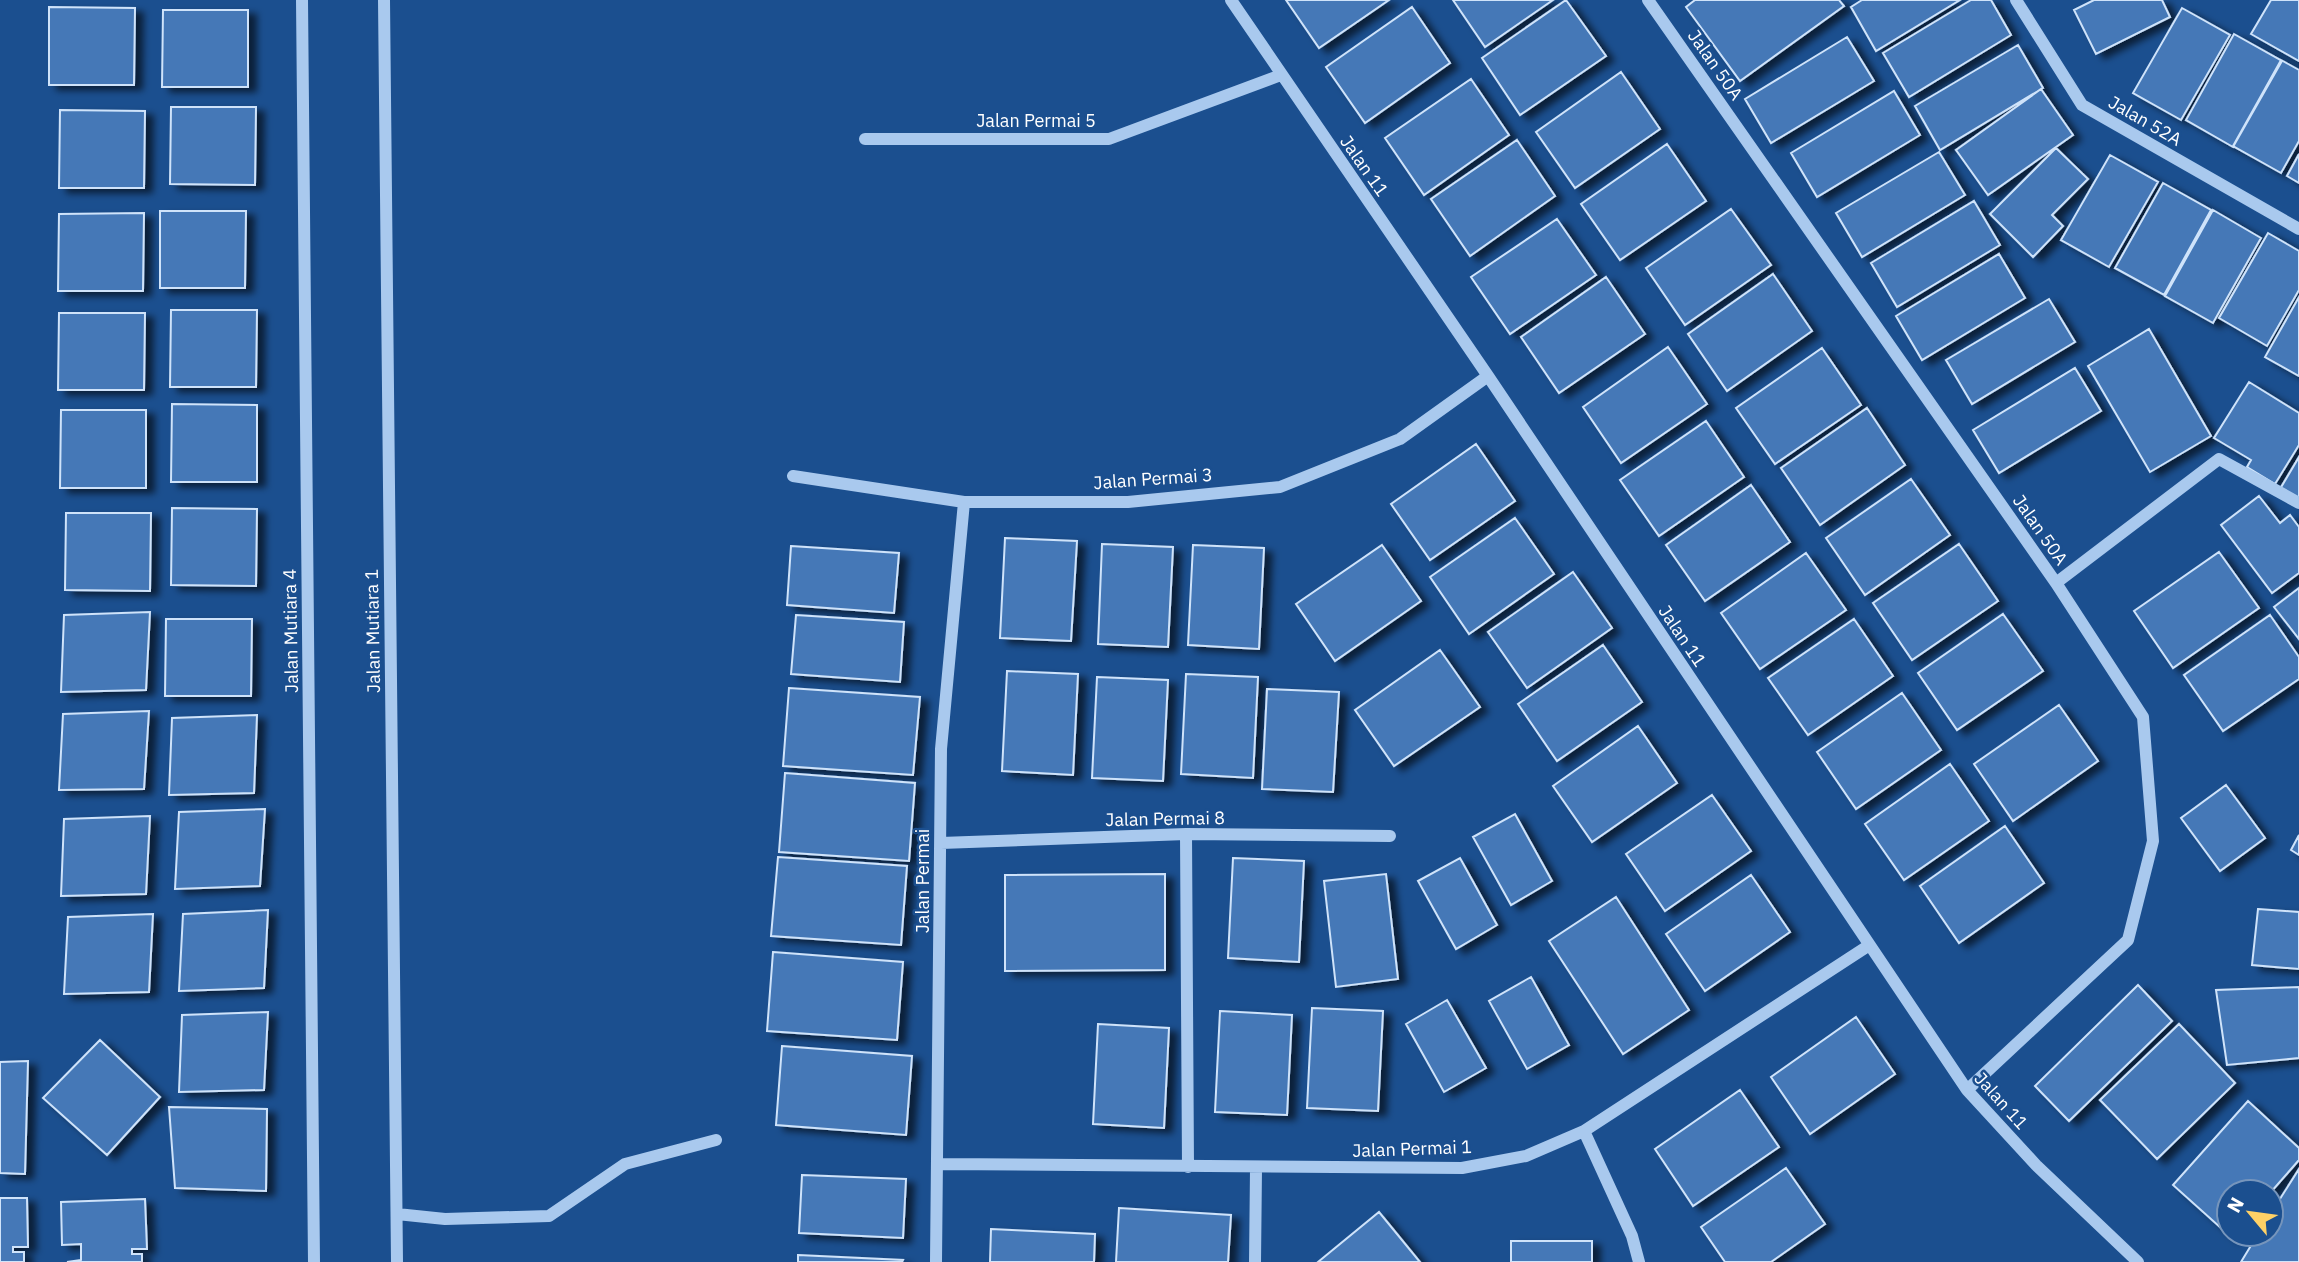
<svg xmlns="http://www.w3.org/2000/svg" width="2299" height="1262" font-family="'IBM Plex Sans',sans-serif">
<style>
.building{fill:#4478b7;stroke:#cfe3fa;stroke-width:2;filter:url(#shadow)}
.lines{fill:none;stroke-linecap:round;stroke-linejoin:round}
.minor{stroke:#a9c9ee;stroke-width:12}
.labels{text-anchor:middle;stroke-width:5;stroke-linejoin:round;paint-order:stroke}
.street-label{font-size:18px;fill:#fff;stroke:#1b4f8f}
</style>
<defs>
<filter id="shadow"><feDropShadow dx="8" dy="4.5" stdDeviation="3.5" flood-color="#0009"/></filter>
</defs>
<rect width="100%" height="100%" fill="#1b4f8f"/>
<!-- building -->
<path class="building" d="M1286 0H1389L1319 48Z
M1453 0H1553L1485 47Z
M1566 0 1606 56 1520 115 1482 58Z
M1695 0H1839L1844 6 1740 81 1686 7Z
M1862 0H1960L1876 51 1851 7Z
M1971 0H1991L2011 35 1909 97 1883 53Z
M2094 0H2162L2170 17 2096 54 2074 10Z
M2271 0H2299V61L2251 34Z
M49 7 135 8 134 85H49Z
M1412 7 1450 63 1365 123 1326 67Z
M2182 8 2230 35 2181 120 2133 93Z
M163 10H248V87H162Z
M2234 34 2282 61 2233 147 2186 120Z
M1847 37 1874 81 1771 143 1745 99Z
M2018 45 2043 88 1940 150 1915 106Z
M2281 60 2299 70V141L2281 173 2233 146Z
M1621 72 1660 129 1575 188 1536 132Z
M1471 79 1509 135 1424 195 1385 138Z
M2041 89 2073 135 1988 195 1956 150Z
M1894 91 1920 135 1817 197 1791 153Z
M171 107H256L255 185 170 184Z
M60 110 145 111 144 188H59Z
M1517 140 1555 196 1470 256 1431 199Z
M1667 144 1706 201 1620 260 1581 204Z
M2056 148 2088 179 2052 215 2063 226 2033 257 1990 214Z
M1939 152 1965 195 1862 257 1836 213Z
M2299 154V183L2287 176Z
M2110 155 2158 182 2109 267 2061 240Z
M2163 183 2211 210 2164 295 2115 268Z
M1974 201 2000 245 1897 307 1871 263Z
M1731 209 1771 265 1685 325 1646 268Z
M2213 210 2261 238 2213 323 2165 296Z
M160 211H246L245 288H160Z
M144 213 143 291H58L59 214Z
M1557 219 1596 275 1510 334 1471 277Z
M2268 233 2299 251V290L2267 346 2219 318Z
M1999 254 2025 298 1922 360 1896 316Z
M1773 274 1812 331 1727 391 1688 334Z
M1606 277 1645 334 1559 393 1521 337Z
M2299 297V376L2265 357Z
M2049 299 2075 342 1972 404 1946 360Z
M171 310H257L256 387H170Z
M59 313H145L144 390H58Z
M2149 329 2211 436 2150 472 2088 366Z
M1668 347 1707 404 1621 463 1583 407Z
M1822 348 1861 405 1775 464 1736 408Z
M2075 368 2101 411 1999 473 1973 430Z
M2249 382 2299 413V445L2275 484 2247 467 2251 460 2214 438Z
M172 404 257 405V482H171Z
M1867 408 1905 465 1820 525 1781 468Z
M61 410H146V488H60Z
M1706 421 1744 477 1659 536 1620 480Z
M1476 444 1515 501 1430 560 1391 504Z
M2299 457V500L2280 489Z
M1911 479 1950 535 1865 595 1826 538Z
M1751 485 1790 542 1705 601 1666 545Z
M2259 496 2280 523 2290 515 2299 527V573L2272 593 2221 525Z
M172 508 257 509 256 586 171 585Z
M66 513H151L150 591 65 590Z
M1515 518 1554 574 1469 634 1430 577Z
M1005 538 1077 541 1071 641 1000 638Z
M1102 544 1173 547 1168 647 1098 644Z
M1959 544 1998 601 1912 660 1873 603Z
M1193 545 1264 548 1259 649 1188 645Z
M1382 545 1421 601 1335 661 1296 604Z
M791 546 899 553 894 613 787 605Z
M2219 552 2259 608 2173 668 2134 611Z
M1806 553 1846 610 1760 669 1721 613Z
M1573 572 1612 628 1527 688 1488 632Z
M2299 588V639L2274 607Z
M150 612 146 690 61 692 64 615Z
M2003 614 2043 671 1957 730 1918 673Z
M796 615 904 622 900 682 791 674Z
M2270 615 2299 657V679L2223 731 2184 675Z
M166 619H252L251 696H165Z
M1854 619 1893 676 1808 735 1768 678Z
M1603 645 1642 702 1557 761 1518 704Z
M1440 650 1480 707 1394 766 1355 710Z
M1007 671 1078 674 1073 775 1002 771Z
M1186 674 1258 677 1253 778 1181 774Z
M1097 677 1168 680 1163 781 1092 778Z
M789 688 920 697 913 775 783 766Z
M1267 689 1339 692 1333 792 1262 789Z
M1902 693 1941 750 1856 809 1817 752Z
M2059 705 2098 761 2013 821 1974 764Z
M149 711 144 789 59 790 63 714Z
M257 715 254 793 169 795 172 718Z
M1638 726 1677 783 1592 842 1553 786Z
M1950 764 1989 821 1904 880 1865 824Z
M785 773 915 783 909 861 779 852Z
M2226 785 2265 838 2220 871 2181 818Z
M1712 795 1751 851 1665 911 1626 854Z
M265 809 260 886 175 889 179 812Z
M1515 814 1552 881 1511 905 1473 837Z
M150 816 146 894 61 896 64 819Z
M2005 826 2044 883 1959 943 1920 886Z
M2299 835V855L2291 850Z
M778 857 907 866 901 945 771 936Z
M1233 858 1304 861 1299 962 1228 958Z
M1460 858 1497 925 1456 949 1418 881Z
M1165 874V970L1005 971V875Z
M1386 874 1398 979 1336 987 1324 881Z
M1751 875 1790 932 1705 991 1666 934Z
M1616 897 1689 1010 1623 1054 1549 941Z
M2258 909 2299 912V969L2252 965Z
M268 910 264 988 179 991 183 914Z
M153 914 149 992 64 994 68 917Z
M773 952 903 962 897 1040 767 1031Z
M1531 977 1569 1045 1527 1069 1489 1001Z
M2138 985 2172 1021 2069 1121 2035 1086Z
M2299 987V1058L2227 1065 2216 990Z
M1447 1000 1486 1068 1444 1092 1406 1024Z
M1312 1008 1383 1011 1378 1111 1307 1108Z
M1220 1011 1292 1015 1287 1115 1215 1112Z
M268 1012 264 1090 179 1092 182 1015Z
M1856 1017 1895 1074 1810 1134 1771 1077Z
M1098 1024 1169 1028 1164 1128 1093 1124Z
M2179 1024 2235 1083 2157 1159 2100 1100Z
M100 1040 160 1097 107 1155 43 1098Z
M782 1046 912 1056 906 1135 776 1125Z
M28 1061 25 1174 0 1173V1062Z
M1740 1090 1779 1147 1693 1206 1655 1149Z
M2248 1101 2299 1148V1160L2271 1192H2229V1234H2233L2231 1237 2173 1185Z
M169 1107 267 1109 266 1191 175 1188Z
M1786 1168 1825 1224 1771 1262H1725L1701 1227Z
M2299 1169V1262H2241L2258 1234H2271V1213Z
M802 1175 906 1179 903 1238 799 1233Z
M0 1198H27L28 1247H13V1252H24V1262H0Z
M145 1199 147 1249H132V1254H142V1262H67L81 1260V1244L62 1245 61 1202Z
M1119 1208 1231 1215 1228 1262H1116Z
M1379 1212 1420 1262H1318Z
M991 1229 1095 1234 1094 1262H990Z
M1511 1241H1592V1262H1511Z
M798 1255 903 1260 902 1262H798Z"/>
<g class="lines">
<!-- minor -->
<path class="minor" d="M302 0 314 1262
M384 0 397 1262
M1231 0 1488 376 1967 1090 2036 1165 2138 1262
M1648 0 2056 583 2143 717 2153 841 2128 940 1967 1090
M2016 0 2082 105 2299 229
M865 139H1109L1281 75
M793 476 964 502H1128L1280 487 1400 439 1488 376
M2056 583 2219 459 2299 503
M1186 834 1188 1167
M941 843 1186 834 1390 836
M1584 1131 1632 1236 1639 1262
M939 1164 1462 1168 1526 1156 1584 1131 1868 946
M397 1214 445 1219 549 1216 625 1164 716 1140
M936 1262 941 749 964 502
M1255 1262 1256 1169"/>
</g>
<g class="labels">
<!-- street labels -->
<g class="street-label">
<text transform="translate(1715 65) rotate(55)" y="6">Jalan 50A</text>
<text x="1036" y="127">Jalan Permai 5</text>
<text transform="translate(2145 121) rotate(30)" y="6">Jalan 52A</text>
<text transform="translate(1364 166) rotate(55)" y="6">Jalan 11</text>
<text transform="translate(1153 479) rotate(-4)" y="6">Jalan Permai 3</text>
<text transform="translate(2040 530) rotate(55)" y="6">Jalan 50A</text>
<text transform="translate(291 631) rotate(-91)" y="6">Jalan Mutiara 4</text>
<text transform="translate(373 631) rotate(-91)" y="6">Jalan Mutiara 1</text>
<text transform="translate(1682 636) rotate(56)" y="6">Jalan 11</text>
<text transform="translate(1165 819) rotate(-1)" y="6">Jalan Permai 8</text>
<text transform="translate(923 881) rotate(-90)" y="6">Jalan Permai</text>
<text transform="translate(2001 1101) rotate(48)" y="6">Jalan 11</text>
<text transform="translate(1412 1149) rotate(-2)" y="6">Jalan Permai 1</text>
</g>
</g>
<!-- north arrow -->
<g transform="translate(2250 1213) rotate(299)"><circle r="33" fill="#1b4f8f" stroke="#7695bc" stroke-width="2"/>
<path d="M0-5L12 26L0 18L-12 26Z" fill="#ffd166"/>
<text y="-10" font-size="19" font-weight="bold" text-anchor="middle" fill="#ffffff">N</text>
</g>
</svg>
